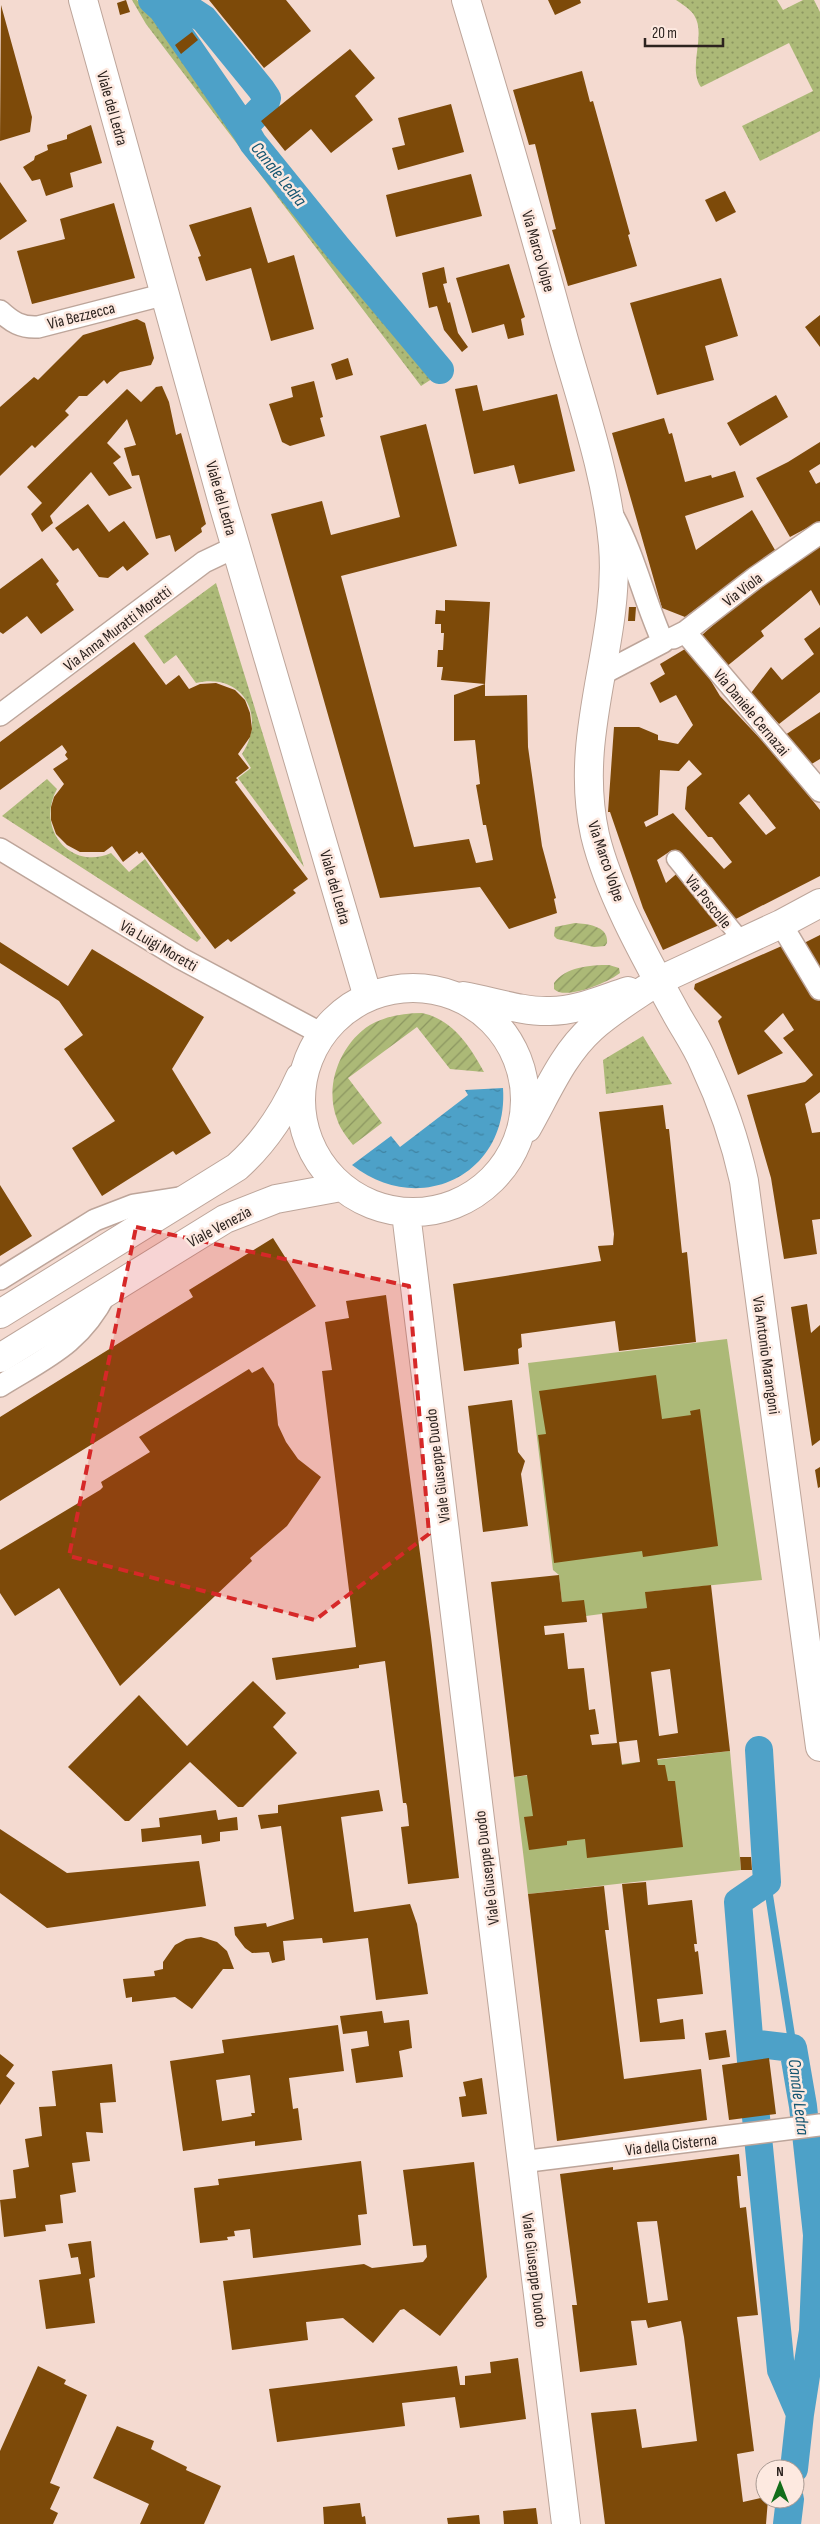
<svg xmlns="http://www.w3.org/2000/svg" width="820" height="2524" font-family="'Sofia Sans Condensed',sans-serif">
<style>
.grass{fill:url(#grass-dots)}
.garden{fill:url(#garden-furrows)}
.pitch{fill:#acb977}
.water{fill:url(#water-ripples)}
.lines{fill:none;stroke-linecap:round;stroke-linejoin:round}
.stream{stroke:#4da1c8;stroke-width:8}
.canal{stroke:#4da1c8;stroke-width:28}
.building{fill:#7d4a09;fill-rule:evenodd}
.pedestrian-casing{stroke:#bda59a;stroke-width:19}
.minor-casing{stroke:#bda59a;stroke-width:24}
.tertiary-casing{stroke:#bda59a;stroke-width:30}
.primary-casing{stroke:#bda59a;stroke-width:30}
.pedestrian{stroke:#fff;stroke-width:16}
.minor{stroke:#fff;stroke-width:21}
.tertiary{stroke:#fff;stroke-width:28}
.primary{stroke:#fff;stroke-width:28}
.marked{fill:#d62828;fill-opacity:0.2;stroke:#d62828;stroke-width:4;stroke-dasharray:10 6;stroke-linejoin:round}
.labels{text-anchor:middle;stroke-width:5;stroke-linejoin:round;paint-order:stroke}
.street-label{font-size:16px;fill:#2c231f;stroke:#fde9e0}
.water-label{font-size:18px;font-style:italic;fill:#135571;stroke:#fde9e0}
</style>
<defs>
<pattern id="grass-dots" width="8" height="8" patternUnits="userSpaceOnUse" patternTransform="scale(1.25)"><rect width="8" height="8" fill="#acb977"/><path d="M2 2h.1M6 6h.1" fill="none" stroke="#8c9661" stroke-width="1.8" stroke-linecap="round"/></pattern>
<pattern id="garden-furrows" width="10" height="10" patternUnits="userSpaceOnUse" patternTransform="scale(1.25)"><rect width="10" height="10" fill="#acb977"/><path d="M-1 1l2-2M0 10L10 0M9 11l2-2" fill="none" stroke="#8c9661"/></pattern>
<pattern id="water-ripples" width="26" height="14" patternUnits="userSpaceOnUse" patternTransform="scale(1.25)"><rect width="26" height="14" fill="#4da1c8"/><path d="M2 4q2-2 4 0t4 0M15 11q2-2 4 0t4 0" fill="none" stroke="#4083a2"/></pattern>
</defs>
<rect width="100%" height="100%" fill="#f4dad0"/>
<!-- grass -->
<path class="grass" d="M132 0H137L175 45 240 131 438 375 421 386 146 24Z
M676 0H777L783 10 803 0H814L820 12V131L760 161 742 126 813 91 789 43 701 87C687 67 707 35 694 15 690 9 682 4 676 0Z
M216 583 304 867 238 778 251 768 242 754C267 716 243 672 196 683L176 655 164 664 144 636Z
M47 779 57 789C35 829 71 871 111 853L129 872 145 859 201 938 197 942 2 816Z
M643 1036 672 1084 606 1094 603 1060Z"/>
<!-- garden -->
<path class="garden" d="M575 923C588 924 609 926 607 943L605 946 594 947 557 939 554 936 555 927Z
M609 965 619 968 620 973C609 982 565 1001 554 989V983C565 967 590 965 609 965Z
M422 1013C452 1019 470 1046 484 1072L450 1069 417 1027 348 1078 382 1123 353 1145C347 1137 340 1129 337 1119 324 1086 340 1044 370 1025 386 1016 404 1013 422 1013Z"/>
<!-- pitch -->
<path class="pitch" d="M727 1339 762 1580 646 1592 647 1608 586 1616 562 1602 559 1575 553 1570 528 1363Z
M730 1751 741 1870 528 1894 514 1777Z"/>
<!-- water -->
<path class="water" d="M503 1088C509 1175 419 1218 352 1165L391 1136 400 1147 468 1095 465 1090Z"/>
<g class="lines">
<!-- stream -->
<path class="stream" d="M767 1882 793 2048"/>
<!-- canal -->
<path class="canal" d="M152 0 162 9 192 11 204 19 261 89 267 98 265 105 246 125V131L253 143 337 247 440 370
M162 9 246 131
M750 2043 793 2048 803 2106 817 2235 813 2331 800 2414
M751 2061 738 1902 767 1882 759 1750
M756 2117 781 2370 800 2414 794 2469
M787 2524 790 2499"/>
</g>
<!-- building -->
<path class="building" d="M126 0 130 12 120 15 117 3Z
M209 0H286L311 31 264 68Z
M548 0H580L581 3 555 15Z
M1 5 32 117 30 132 0 141Z
M192 32 198 40 181 54 175 45Z
M350 49 375 78 355 96 373 120 331 153 311 129 285 151 261 121Z
M582 71 590 102 593 101 630 234 628 235 637 266 568 286 552 230 556 229 535 144 529 145 513 90Z
M451 104 464 152 398 170 392 148 405 145 398 118Z
M91 125 102 163 70 173 73 187 46 196 40 179 32 181 23 167 34 160 35 156 48 150 47 145 67 139V135Z
M471 174 482 216 396 237 386 195Z
M0 182 27 221 0 240Z
M725 191 736 212 716 222 705 200Z
M114 203 135 278 32 304 17 251 65 239 60 219Z
M251 207 268 263 294 255 314 329 271 341 251 268 206 281 198 257 201 256 189 225Z
M509 264 525 317 521 319 524 335 508 339 504 324 472 333 456 278Z
M444 267 447 283 443 284 448 303 450 302 458 333 468 347 462 352 444 330 437 306 429 308 422 273Z
M721 278 738 336 705 346 714 380 657 395 630 303Z
M820 315V347L805 327Z
M137 319 145 323 154 358 151 365 120 372 107 384 104 380 87 396H79L65 411 69 415 35 448 32 445 0 476V407L34 377 38 380 83 335Z
M348 358 353 375 336 380 331 364Z
M314 381 323 417 320 418 325 436 290 446 282 442 269 404 293 397 291 387Z
M477 385 483 411 557 394 575 471 519 484 514 465 474 474 455 389Z
M162 386 169 402 176 435 181 433 206 524 201 528 202 532 175 552 170 535 156 539 139 475 132 476 124 448 136 445 127 419 107 443 121 457 113 463 132 488 109 496 91 472 50 516 53 523 42 532 31 514 42 503 27 487 127 389 141 402 156 387Z
M776 395 788 417 740 446 727 423Z
M664 418 669 434 672 433 685 482 711 475 712 478 735 471 744 497 685 516 696 550 752 510 775 550 685 617 662 608 612 433Z
M426 424 457 546 341 576 414 847 469 839 476 863 493 860 486 825H483L476 785 480 784 475 740 454 741V695L485 684V696L527 695 528 747 542 846 556 898 554 899 557 913 509 929 480 887 380 898 271 514 322 501 331 535 400 517 380 436Z
M820 442V464L809 471 816 484 820 482V521L790 537 756 478 788 462Z
M88 504 109 532 124 521 149 554 127 571 123 566 108 578 99 577 78 548 73 551 55 528Z
M820 543V606L811 590 761 631 764 636 726 667 702 635 738 603Z
M42 558 59 581 56 584 74 610 41 634 27 616 3 634 0 632V589Z
M445 600 490 602 485 684 441 680 443 667H437L438 650H443L444 633H441V624H435L436 610 445 611Z
M629 607H636L635 621H628Z
M820 627V692L779 724 751 693 771 667 782 680 814 654 804 639Z
M134 642 166 685 179 675 189 689 200 684 216 683 235 690 245 700 250 713 252 729 250 737 238 754 249 768 236 778 238 780 235 782 308 879 293 890 296 893 231 942 228 939 215 949 142 852 139 854 137 851 123 862 112 846 104 852H80L67 845 56 834 51 820V807L54 797 64 784 53 769 68 759 65 755 67 752 62 745 0 790V742Z
M690 646 720 696 783 763 820 810V876L728 923 694 874 672 850 657 860 666 883 682 869 726 922 663 950 643 908 610 812H608L614 727H639L658 735V740L678 744 693 725 676 695 660 703 650 683 665 674 660 664ZM689 760 702 774 687 787 685 809 708 837H712L732 862 724 869 673 813 646 827 644 822 658 815 660 770 679 771ZM749 794 776 828 766 835 739 803Z
M820 712V759L810 765 785 735Z
M820 935V971L802 944Z
M0 942 68 986 92 949 204 1017 172 1069 211 1133 176 1155 173 1151 102 1196 72 1148 115 1121 64 1049 83 1035 59 1001 0 963Z
M784 945 820 1001V1092L805 1104 812 1133 820 1132V1219L812 1220 817 1254 784 1259 771 1178 747 1095 805 1082 813 1075 783 1038 794 1030 783 1013 764 1031 783 1053 738 1075 718 1021 722 1017 694 989 695 984Z
M663 1105 666 1129H669L682 1253 687 1252 696 1342 619 1351 615 1321 521 1334 522 1347 518 1349 519 1364 464 1371 453 1284 601 1261 598 1246 613 1245 614 1234 599 1112Z
M0 1185 32 1236 0 1256Z
M273 1238 316 1306 0 1501V1417L193 1297 189 1290Z
M386 1295 431 1637 459 1878 408 1884 401 1827 409 1826 407 1806 406 1803H403L385 1661 359 1665V1668L276 1680 272 1658 356 1647 322 1371 332 1370 325 1322 349 1318 346 1301Z
M807 1304 811 1333 820 1325V1440L812 1446 791 1307Z
M263 1367 274 1384 278 1425 286 1442 298 1459 321 1477 287 1526 250 1558 252 1561 120 1686 59 1588 15 1616 0 1593V1550L100 1490 103 1487 101 1482 150 1452 139 1437 249 1369 252 1373Z
M656 1375 662 1419 691 1415 690 1411 700 1409 718 1546 643 1557 642 1551 554 1563 538 1435 546 1434 539 1391Z
M512 1400 518 1452 525 1461 521 1474 528 1526 483 1532 468 1406Z
M820 1467V1487L818 1488 815 1470Z
M559 1575 562 1602 584 1600 587 1622 544 1626 545 1635 564 1633 568 1669 584 1668 589 1710 595 1709 599 1734 590 1735 592 1745 617 1743 602 1613 647 1608 645 1592 711 1585 730 1751 657 1759 658 1765H665L668 1781H675L683 1847 587 1858 585 1839 567 1841V1845L529 1850 524 1817 533 1816 527 1775 514 1777 491 1582ZM670 1669 678 1733 659 1736 651 1672ZM637 1740 640 1762 622 1765 619 1742Z
M253 1681 286 1713 273 1727 297 1753 243 1807H238L190 1762 129 1821H125L68 1767 139 1695 187 1746Z
M379 1790 383 1811 341 1817 354 1912 410 1904 417 1924 428 1994 376 2000 368 1938 323 1943 322 1938 283 1941 285 1960 272 1963 269 1952 252 1953 245 1948 235 1935 234 1927 266 1923 267 1927 294 1919 281 1826 261 1829 258 1815 278 1813V1805Z
M216 1810 218 1820 237 1817 238 1830 220 1832V1841L202 1844 201 1835 142 1842 141 1829 160 1827 159 1818Z
M0 1829 67 1873 199 1861 206 1906 47 1928 0 1893Z
M740 1857H751L752 1870H741Z
M646 1882 648 1905 692 1900 697 1944H694L695 1952 698 1951 703 1994 657 1999 660 2023 683 2019 685 2039 640 2042 622 1884Z
M604 1886 609 1930H605L624 2079 701 2069 707 2120 557 2141 528 1894Z
M201 1937 217 1942 227 1951 234 1969H223L192 2009 175 1997 132 2002V1997L126 1998 123 1979 155 1976 154 1971 163 1969V1962L175 1945 186 1939Z
M382 2011 384 2023 409 2020 412 2048 399 2051 403 2077 356 2083 351 2049 369 2046 367 2031 343 2034 340 2016Z
M338 2025 344 2071 289 2078 293 2109 298 2108 302 2140 255 2146V2141L183 2151 170 2061 224 2053 222 2040ZM250 2075 255 2113H251L252 2116 222 2121 216 2080Z
M726 2030 730 2057 709 2060 705 2033Z
M0 2054 14 2065 6 2076 15 2083 0 2105Z
M769 2058 776 2114 729 2120 722 2065Z
M112 2064 116 2102 100 2103 103 2133 86 2132 90 2161 72 2163 76 2192 60 2195 63 2223 45 2225 46 2231 4 2237 0 2200 16 2198 13 2170 29 2167 25 2139 42 2136 39 2107 56 2106 52 2071Z
M482 2078 487 2114 462 2117 459 2097 466 2096 463 2082Z
M739 2154 741 2176H737L740 2208 746 2207 758 2315 737 2317 754 2451 737 2454 743 2502 765 2497 768 2499 766 2524H605L591 2413 636 2409 642 2448 697 2441 684 2337 681 2321 648 2328 646 2320 631 2321 637 2365 580 2372 572 2305H577L560 2174 613 2167V2170ZM657 2221 668 2300 648 2303 637 2222Z
M361 2161 367 2214 358 2215 361 2245 253 2258 250 2229 234 2231 235 2236 227 2237 228 2240 200 2243 194 2188 219 2185 218 2179Z
M474 2162 487 2277 440 2336 404 2309 400 2310 373 2343 343 2318 306 2322 308 2340 232 2350 223 2281 364 2264 372 2268 423 2262 427 2257 426 2245 413 2246 403 2170Z
M91 2241 95 2277 89 2279 95 2323 46 2329 39 2280 81 2274 78 2257 71 2258 68 2244Z
M518 2358 526 2419 460 2428 455 2397 402 2403 405 2426 277 2442 269 2389 457 2366 460 2385H465V2376L491 2373 490 2362Z
M38 2366 66 2380 64 2384 87 2395 50 2483 60 2487 50 2509 58 2513 53 2524H0V2451Z
M117 2426 154 2441 151 2449 187 2467 186 2470 221 2486 204 2524H140L149 2504 93 2478Z
M360 2503 362 2517 365 2516 366 2524H324L323 2507Z
M536 2508 538 2524H504L503 2511Z
M479 2515 480 2524H448L447 2518Z"/>
<g class="lines">
<!-- pedestrian casing -->
<g class="pedestrian-casing">
<path id="pedestrian" d="M675 859 743 942"/>
</g>
<!-- minor casing -->
<g class="minor-casing">
<path id="minor" d="M0 311C12 322 21 328 38 327L166 294
M685 632 820 791
M673 638 685 632 755 578 820 533
M600 675 663 642C644 600 635 557 613 516
M0 715 204 562 225 552H238
M0 849 180 958 322 1034
M781 924 820 989
M0 1279 95 1220 134 1205 185 1197
M0 1386C47 1357 80 1344 106 1293
M521 2162 820 2125"/>
</g>
<!-- tertiary casing -->
<g class="tertiary-casing">
<path id="tertiary" d="M658 981 781 924 820 903"/>
</g>
<!-- primary casing -->
<g class="primary-casing">
<path id="primary" d="M83 0 224 507 367 994
M466 0C500 113 533 226 564 340 583 407 607 476 613 545 621 643 572 733 595 835 609 894 648 962 677 1015 686 1031 697 1047 704 1064 722 1102 735 1140 744 1181L820 1747
M301 1100a112 112 0 1 1 224 0a112 112 0 1 1-224 0Z
M463 996C492 1001 522 1012 550 1011 577 1011 603 999 628 991
M527 1128C547 1093 562 1055 592 1028 612 1010 636 996 658 981
M406 1213 566 2524
M0 1314 237 1167C265 1142 285 1111 300 1077
M0 1358 225 1219 276 1199 341 1187"/>
</g>
<!-- pedestrian -->
<use href="#pedestrian" class="pedestrian"/>
<!-- minor -->
<use href="#minor" class="minor"/>
<!-- tertiary -->
<use href="#tertiary" class="tertiary"/>
<!-- primary -->
<use href="#primary" class="primary"/>
</g>
<!-- marked area -->
<path class="marked" d="M136 1227 409 1286 429 1534 315 1620 69 1556Z"/>
<g class="labels">
<!-- street labels -->
<g class="street-label">
<text transform="translate(113 108) rotate(74)" y="6">Viale del Ledra</text>
<text transform="translate(539 251) rotate(74)" y="6">Via Marco Volpe</text>
<text transform="translate(81 315) rotate(-14)" y="6">Via Bezzecca</text>
<text transform="translate(222 498) rotate(74)" y="6">Viale del Ledra</text>
<text transform="translate(742 589) rotate(-37)" y="6">Via Viola</text>
<text transform="translate(117 628) rotate(-37)" y="6">Via Anna Muratti Moretti</text>
<text transform="translate(752 712) rotate(50)" y="6">Via Daniele Cernazai</text>
<text transform="translate(607 861) rotate(71)" y="6">Via Marco Volpe</text>
<text transform="translate(336 887) rotate(74)" y="6">Viale del Ledra</text>
<text transform="translate(709 901) rotate(51)" y="6">Via Poscolle</text>
<text transform="translate(159 945) rotate(30)" y="6">Via Luigi Moretti</text>
<text transform="translate(219 1226) rotate(-28)" y="6">Viale Venezia</text>
<text transform="translate(767 1355) rotate(82)" y="6">Via Antonio Marangoni</text>
<text transform="translate(437 1466) rotate(-97)" y="6">Viale Giuseppe Duodo</text>
<text transform="translate(486 1868) rotate(-97)" y="6">Viale Giuseppe Duodo</text>
<text transform="translate(671 2144) rotate(-7)" y="6">Via della Cisterna</text>
<text transform="translate(535 2270) rotate(83)" y="6">Viale Giuseppe Duodo</text>
</g>
<!-- water labels -->
<g class="water-label">
<text transform="translate(279 174) rotate(51)" y="6">Canale Ledra</text>
<text transform="translate(799 2097) rotate(83)" y="6">Canale Ledra</text>
</g>
</g>
<!-- north arrow -->
<g transform="translate(780 2484)"><circle r="24" fill="#fde9e0" stroke="#a99a93"/>
<path d="M0-4L9 19L0 12L-9 19Z" fill="#136e1a"/>
<text y="-8" font-size="14" font-weight="bold" text-anchor="middle" fill="#2c231f">N</text>
</g>
<!-- scale -->
<path d="M645 38v8h78v-8" fill="none" stroke="#2c231f" stroke-width="2.5"/>
<text x="652" y="38" font-size="15" fill="#2c231f" stroke="#fde9e0" stroke-width="4" paint-order="stroke">20 m</text>
</svg>
